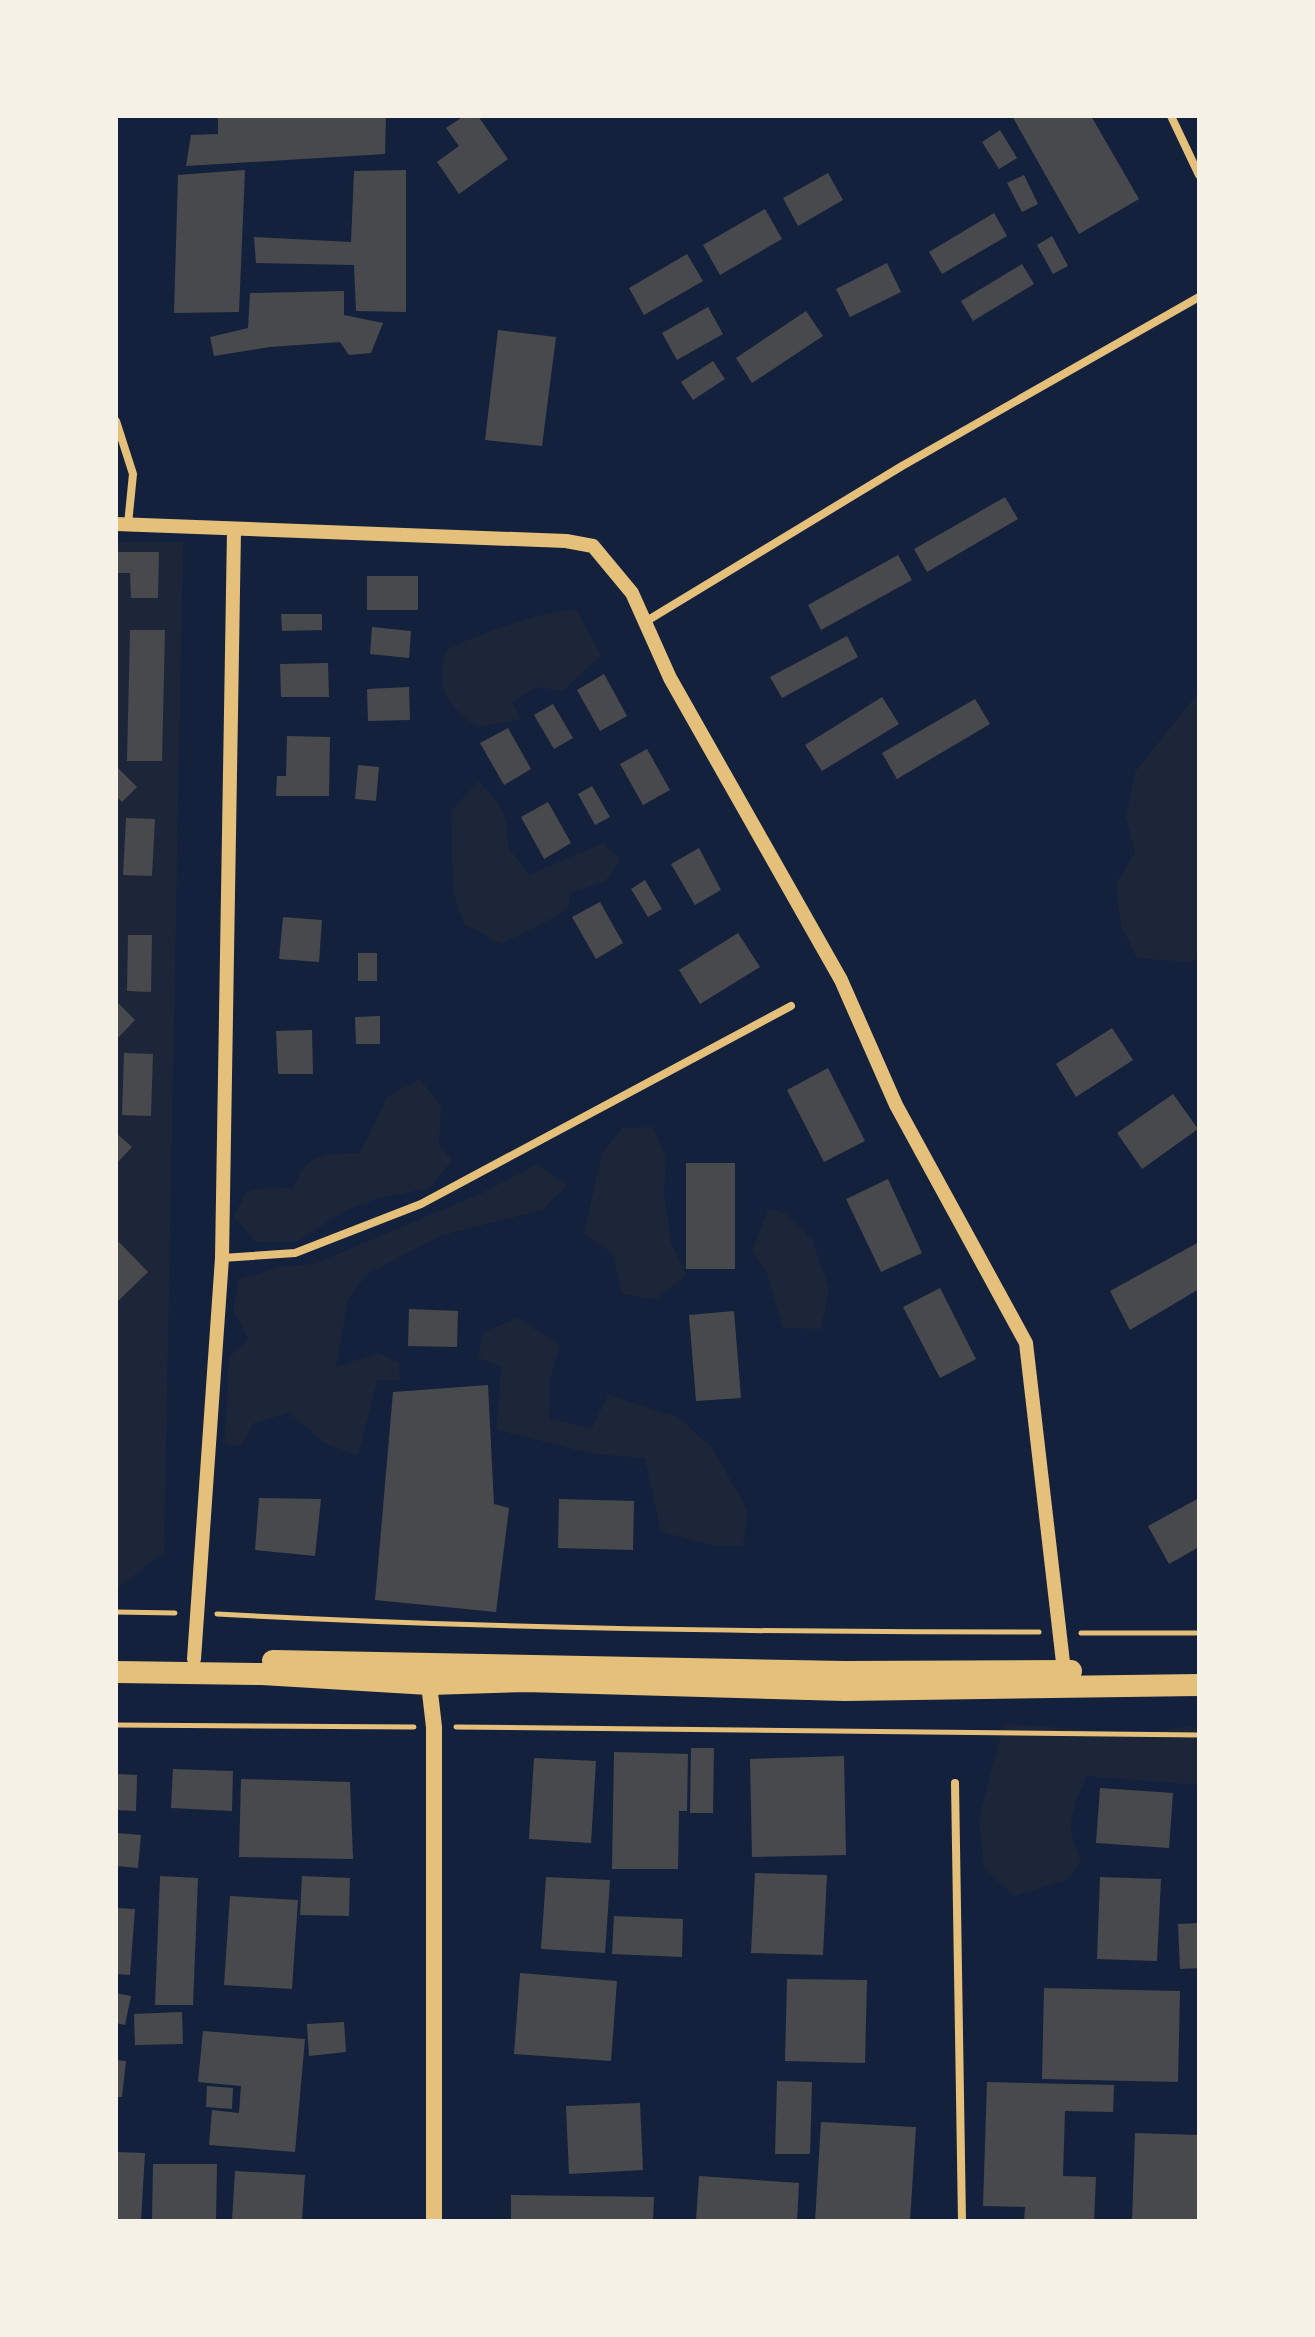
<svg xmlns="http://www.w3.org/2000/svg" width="1315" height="2337" font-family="Jost,sans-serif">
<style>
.green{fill:#1d2539}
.building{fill:#48494c}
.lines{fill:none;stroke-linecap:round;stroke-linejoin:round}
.path{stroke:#e5c07b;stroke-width:5}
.minor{stroke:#e5c07b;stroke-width:8}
.tertiary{stroke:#e5c07b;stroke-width:14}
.secondary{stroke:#e5c07b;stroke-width:16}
.trunk{stroke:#e5c07b;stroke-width:22}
</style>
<rect width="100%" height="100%" fill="#14213d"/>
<!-- green -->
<path class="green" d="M116 542 183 543 164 1553 116 1589Z
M576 609 601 655 563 691 538 687 512 702 521 719 478 727C446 704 434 690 447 650 488 630 531 615 576 609Z
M1199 692V957L1189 962 1137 958 1121 925 1116 883 1135 853 1126 817 1135 772Z
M479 781 498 803 507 821 508 847 529 875 603 843 621 859 604 882 570 893 568 910 501 944 464 924 453 891 451 811Z
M420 1079 441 1107 439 1145 452 1160 430 1188 378 1198 344 1211 298 1241 256 1242 233 1216 247 1192 268 1187 293 1188C307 1152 325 1154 360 1153L387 1097Z
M653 1127 666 1157 664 1193 671 1243 686 1275 656 1299 623 1294 612 1253 584 1234 602 1154 622 1128Z
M537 1164 567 1185 543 1210 443 1235 367 1274 348 1299 336 1367 378 1353 399 1363 400 1380H377L358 1456 323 1442 289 1413 254 1423 241 1446 225 1443 229 1357 249 1340 233 1310 239 1279 279 1267 314 1264 482 1193Z
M769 1208 787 1214 812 1240 829 1289 821 1329 783 1328 766 1270 752 1251Z
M518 1318 560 1346 550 1379 549 1419 592 1428 608 1395 678 1417 712 1448 748 1511 743 1545H712L661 1532 645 1458 594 1454 497 1430 501 1367 478 1357 483 1332Z
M1004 1724 1142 1734 1189 1726 1199 1729V1785L1087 1776C1071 1810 1064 1824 1081 1860L1067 1880 1014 1896 984 1868 979 1818Z"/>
<!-- building -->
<path class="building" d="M218 116H386L385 154 186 166 191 135 218 134Z
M464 116H478L508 159 459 194 437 162 459 146 446 128Z
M1012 116H1091L1139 199 1079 234Z
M1000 130 1017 158 999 169 982 142Z
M245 170 239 312 174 313 178 175Z
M406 170V312L356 311 354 265 256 263 254 237 351 242 354 171Z
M828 173 843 200 798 226 783 198Z
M1024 175 1038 204 1022 212 1007 183Z
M765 209 782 239 720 275 703 245Z
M994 213 1007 236 942 274 929 252Z
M1052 236 1068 266 1053 274 1037 245Z
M687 254 703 281 644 315 629 288Z
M887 263 901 292 850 317 836 289Z
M1022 264 1034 284 973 321 961 301Z
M344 291V315L383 323 371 353 349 355 340 342 270 347 214 356 210 337 248 328 250 293Z
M708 307 723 334 677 360 662 333Z
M806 311 823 336 752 383 736 358Z
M498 330 556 337 542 446 485 440Z
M713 361 725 379 693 400 681 382Z
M1005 497 1018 519 927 572 914 549Z
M117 552H159L158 598H131L130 573H117Z
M898 555 912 580 821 630 808 605Z
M367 576H418V610H367Z
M281 614H322V630L282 631Z
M372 627 411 631 409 658 370 654Z
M130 630H165L162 761H127Z
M847 636 858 657 782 698 770 677Z
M328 663 329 697H281L280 664Z
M604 674 627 716 600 731 577 690Z
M409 687 410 720 368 721 367 689Z
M882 697 899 724 822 771 805 745Z
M975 699 990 724 897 779 882 753Z
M553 704 573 738 554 749 534 715Z
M508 728 531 769 504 785 480 743Z
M287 736 330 737 329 796H276L277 776H286Z
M647 749 670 790 643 805 620 764Z
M358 765 379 767 376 801 355 799Z
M116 766 137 787 122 802 116 796Z
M592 786 610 817 595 825 578 794Z
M548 802 571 843 544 859 521 817Z
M126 818 155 819 152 876 123 875Z
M699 848 721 890 695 905 671 864Z
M645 880 662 909 648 917 631 889Z
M600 902 623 943 596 959 572 917Z
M283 917 322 920 319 962 279 959Z
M738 933 760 967 700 1004 679 970Z
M128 935H152L151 992 127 991Z
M358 953H377V981H358Z
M116 1001 135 1020 116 1040Z
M380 1016V1044H356L355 1017Z
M1112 1028 1133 1060 1076 1097 1056 1064Z
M312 1030 313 1074H278L276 1031Z
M124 1053 153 1054 151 1116 122 1115Z
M828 1068 865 1141 824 1162 787 1090Z
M1173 1094 1198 1129 1142 1169 1117 1133Z
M116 1133 132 1147 116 1164Z
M686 1163H735V1269H686Z
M888 1179 922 1253 881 1272 846 1199Z
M119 1242 148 1272 116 1303V1245Z
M1199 1242V1289L1130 1330 1110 1291Z
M940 1288 976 1359 940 1378 903 1307Z
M409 1309 458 1311 457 1347 408 1346Z
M734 1311 741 1398 696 1401 689 1315Z
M488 1385 494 1504 509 1508 496 1612 375 1600 393 1392Z
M259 1498 321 1499 315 1556 255 1550Z
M1199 1498V1547L1169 1564 1148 1526Z
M559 1499 634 1501 633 1550 558 1548Z
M691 1748H714L713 1813H690Z
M614 1752 688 1754 687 1811H679L678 1869H612Z
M844 1756 846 1855 752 1857 750 1759Z
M534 1758 596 1761 591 1843 529 1839Z
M173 1769 233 1771 232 1811 171 1808Z
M116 1774 137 1775 136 1811 116 1810Z
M241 1779 350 1782 353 1859 239 1857Z
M1100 1788 1173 1793 1169 1848 1096 1843Z
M116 1833 141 1835 138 1868 116 1866Z
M755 1873 827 1875 823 1955 751 1953Z
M160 1876 198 1878 193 2005H155Z
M302 1876 350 1878 349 1916 300 1915Z
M546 1877 610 1880 605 1953 541 1949Z
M1100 1877 1161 1879 1157 1961 1097 1959Z
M230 1896 298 1900 292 1989 224 1985Z
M116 1908 135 1909 130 1975 116 1974Z
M614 1916 683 1919 682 1957 612 1954Z
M1199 1923V1968L1180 1969 1178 1924Z
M520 1973 617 1981 611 2061 514 2054Z
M787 1979 867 1980 865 2063 785 2061Z
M1044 1988 1180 1991 1178 2082 1042 2079Z
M116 1993 131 1996 125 2025 116 2023Z
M182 2012 183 2044 135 2045 134 2014Z
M344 2022 346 2052 309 2056 307 2024Z
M203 2031 305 2039 295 2152 209 2145 212 2110 239 2113 241 2086 198 2082Z
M116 2060 126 2061 122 2097H116Z
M777 2081 812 2082 810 2154H775Z
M987 2082 1114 2085 1113 2112 1065 2111 1063 2176 1096 2177 1094 2221H1024L1025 2207 983 2206Z
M207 2086 233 2088 232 2109 206 2107Z
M640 2103 643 2170 569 2174 566 2106Z
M821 2122 916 2127 910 2221H815Z
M1135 2133 1199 2135V2221H1132Z
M116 2152 145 2153 141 2221H116Z
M153 2164H217L216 2221H152Z
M235 2171 305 2175 302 2221H232Z
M699 2176 799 2183 797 2221H696Z
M511 2195 654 2197 653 2221H511Z"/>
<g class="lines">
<!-- path -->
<path class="path" d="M116 1612 175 1613
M217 1614C491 1629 765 1632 1039 1632
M1081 1633H1199
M116 1725 414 1727
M456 1727 1199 1735"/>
<!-- minor -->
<path class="minor" d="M1171 116 1199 175
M116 421 133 474 128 524
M645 622 902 466 1199 297
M222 1258 295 1253 421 1204 791 1006
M955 1783 962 2221"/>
<!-- tertiary -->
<path class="tertiary" d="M116 524 566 541 593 546 632 593 670 678 841 980 896 1105 1026 1343 1064 1671
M194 1659 222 1258 234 530"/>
<!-- secondary -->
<path class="secondary" d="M429 1684 434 1727V2221"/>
<!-- trunk -->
<path class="trunk" d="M273 1661 845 1672 1071 1671
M116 1672 262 1674 429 1684 525 1681 845 1690 1199 1685"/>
</g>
<!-- border -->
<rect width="1315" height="2337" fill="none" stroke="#f6f1e7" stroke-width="236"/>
</svg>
